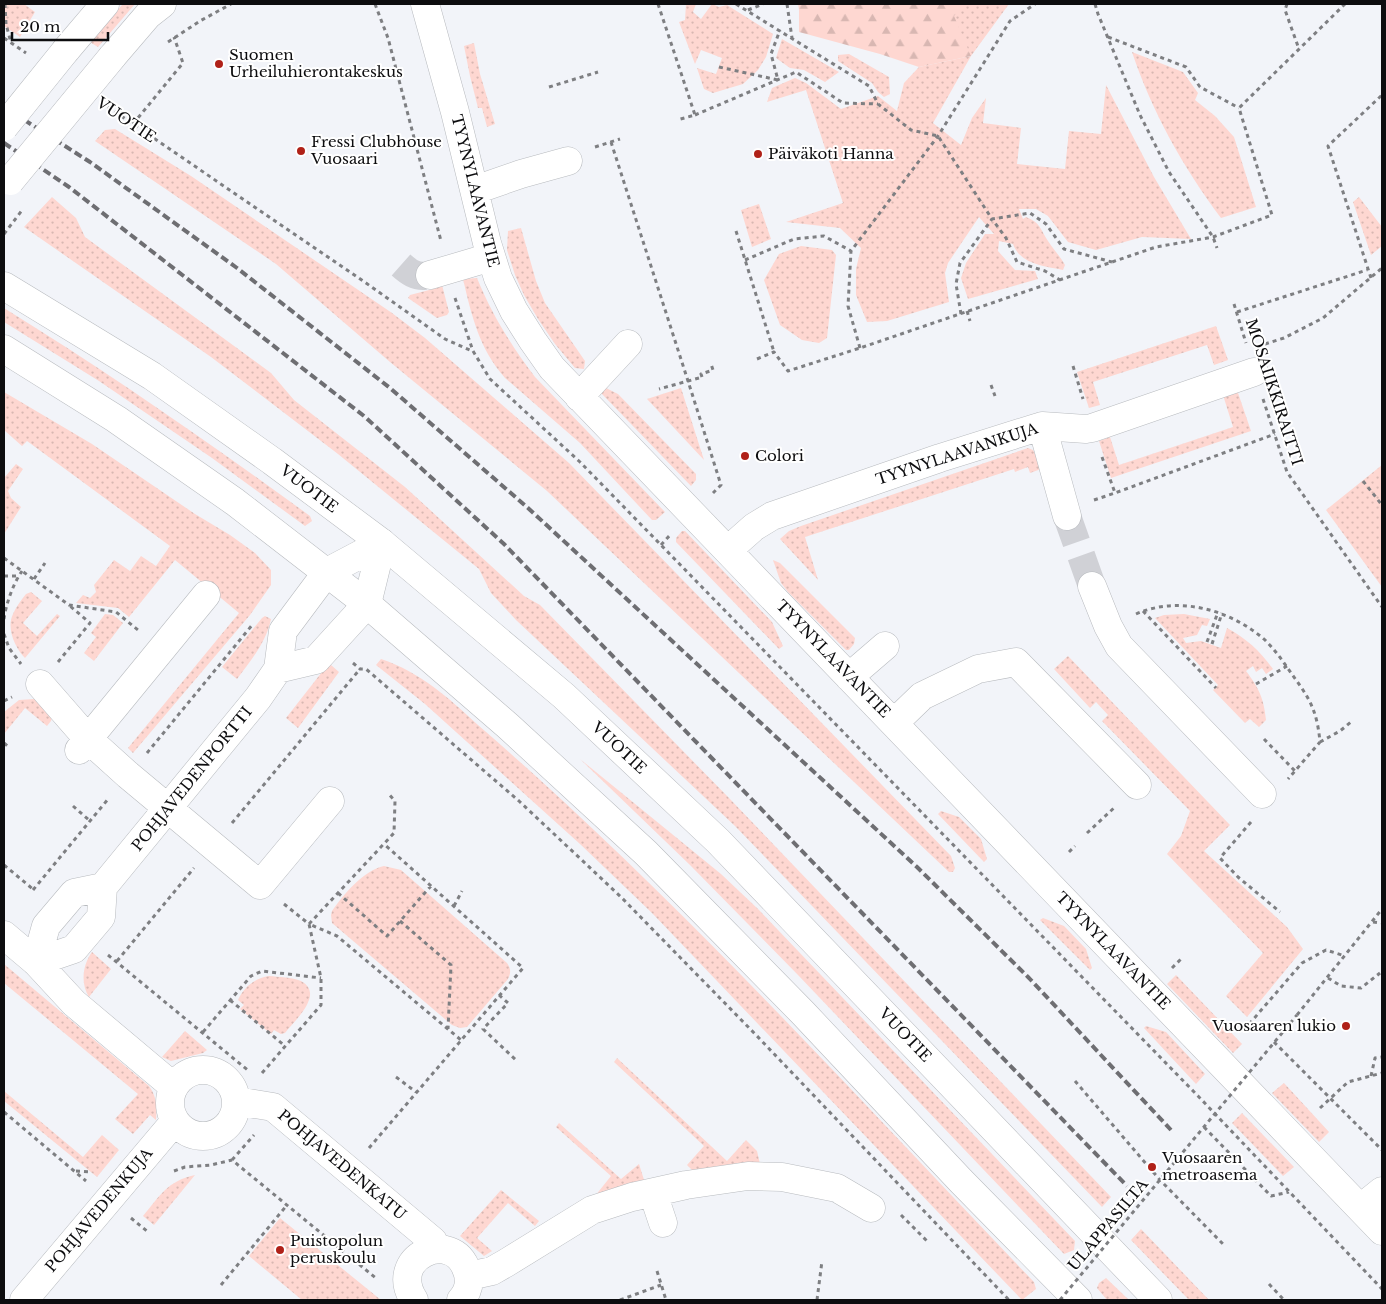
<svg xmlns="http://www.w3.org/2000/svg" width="1386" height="1304" font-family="'Libre Baskerville',serif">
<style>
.green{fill:url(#green-dots)}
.forest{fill:url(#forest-firs)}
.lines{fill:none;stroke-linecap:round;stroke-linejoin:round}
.minor-tunnel{stroke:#d0d1d6;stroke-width:28;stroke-dasharray:28 14;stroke-linecap:butt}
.minor-casing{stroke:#b8bbbf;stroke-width:29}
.major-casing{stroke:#b8bbbf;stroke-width:29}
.path{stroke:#7e7f82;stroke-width:3;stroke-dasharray:4 4;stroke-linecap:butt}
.minor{stroke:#fff;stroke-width:28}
.major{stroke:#fff;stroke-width:28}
.rail{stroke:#6e6e72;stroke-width:4;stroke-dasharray:8 4;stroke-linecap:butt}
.major-bridge-casing{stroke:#b8bbbf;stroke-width:29;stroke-linecap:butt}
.path-bridge{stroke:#7e7f82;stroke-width:3;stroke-dasharray:4 4;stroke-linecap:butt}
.major-bridge{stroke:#fff;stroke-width:28}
.poi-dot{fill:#b02118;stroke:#fff;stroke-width:2}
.labels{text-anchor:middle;stroke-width:4;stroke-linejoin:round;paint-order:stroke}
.poi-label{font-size:15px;fill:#0d0d0f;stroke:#fff;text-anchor:start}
.street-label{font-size:15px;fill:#0d0d0f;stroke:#fff}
</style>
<defs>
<pattern id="green-dots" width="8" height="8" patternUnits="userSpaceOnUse" patternTransform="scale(1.25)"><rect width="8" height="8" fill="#fed7d1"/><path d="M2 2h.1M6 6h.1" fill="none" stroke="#d8b7b2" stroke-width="1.8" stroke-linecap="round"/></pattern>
<pattern id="forest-firs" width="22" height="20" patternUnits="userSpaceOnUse" patternTransform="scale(1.25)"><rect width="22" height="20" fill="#fed7d1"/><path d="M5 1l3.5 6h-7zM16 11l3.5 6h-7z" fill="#d8b7b2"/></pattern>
</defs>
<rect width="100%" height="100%" fill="#f2f4f9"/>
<!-- green -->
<path class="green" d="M4 4H24L35 12 20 37 4 26Z
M123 4H135L98 47 88 41Z
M686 4H696L693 12 701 19 712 4 719 7 727 5 773 34 766 57 758 70 743 84 713 93 704 89 697 68 716 74 722 58 701 50 695 64 679 22 685 20Z
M798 4H1009L971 56 933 123 961 145 972 118 986 98 983 123 1021 128 1017 164 1065 169 1069 131 1101 134 1106 85 1154 177 1191 239 1142 237 1096 250 1068 242 1048 216 1036 209H1019L1023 219 1026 217C1041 223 1040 229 1048 241 1053 249 1060 256 1065 265L1063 270C1044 266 1020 264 1013 244L999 241 998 251 1015 270 1035 271 1038 279 968 299 961 278 966 263 985 234H994L979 217 948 263 945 273 949 302 887 321 867 322 856 295V269L861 248 840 228 786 222 843 203 806 90 767 102 772 88 795 78 806 83 841 109 878 96 897 111 904 83 919 67 971 56Z
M782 39 839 72 825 82 804 70 790 68 776 58Z
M474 43 480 74 495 124 487 127 482 108H478L470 76 464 46Z
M1132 52 1183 72 1198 93 1195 100 1215 116 1234 137 1256 207 1221 218C1183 167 1152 112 1132 52Z
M849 54 889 77 890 94 884 97 878 92 872 83 838 61V55Z
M115 129 191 176 392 313 425 338 569 463 951 856 955 868 953 872H949L547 491 390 362 276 264 95 141 105 130Z
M52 197 76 218 85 237 271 373 294 400 405 487 524 596 540 605 729 798 1111 1197 1102 1207 735 826 516 620 491 593 479 569 338 454 211 357 24 227Z
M1359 197 1382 227V246L1371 255 1353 202Z
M759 204 771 239 752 247 741 210Z
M521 228 536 281 545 303 585 361 584 369 575 368 555 344 538 319 524 295 515 275 507 250 508 231Z
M801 246 832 250 836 255 827 338 819 343 802 340 780 325 764 280 779 254Z
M477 278C492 315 511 345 535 377L665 512 656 520H652L580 443 505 378C479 348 472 317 463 279Z
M441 281 449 312 447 315 437 318 408 298 410 295 433 289 432 282Z
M4 308C109 373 210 443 310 516L312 521 305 526 212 458 99 381 4 322Z
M1216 326 1228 360 1214 365 1207 345 1093 382 1100 405 1089 408 1077 372Z
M606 388 618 394 696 474V480L691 486 601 393Z
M681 388 704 460 647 399Z
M1237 390 1251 431 1111 478 1099 441 1110 437 1119 465 1233 427 1223 395Z
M4 392 92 444 195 514 230 535 255 553 271 570V585L250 615 133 753 128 748 239 613 175 560 129 617 118 608 76 603 83 595 90 598 96 592 94 585 114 560 130 571 141 556 156 566 170 546 27 441 22 446 4 430Z
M1028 448 1033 450 1039 461 1041 469 1030 473 1028 467 1015 472 1014 469 805 537 818 580 780 539 789 531 801 526Z
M16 464 23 469 8 491 11 498 21 507 4 534V478Z
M1382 465V587L1326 510Z
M682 531H685L772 622 783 646 779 649 676 542V538Z
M773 560 780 563 855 638 854 644 849 650H846L788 592 781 583Z
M31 592 42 601 23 623 37 636 57 614 60 616 25 658C15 648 6 628 13 614 16 607 21 600 26 594Z
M105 614 113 615 123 623 94 661 84 653 96 637 91 633Z
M1184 614 1210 619 1207 626 1202 625 1197 635 1183 638 1186 643 1201 641 1221 648 1227 628C1247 639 1260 651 1273 669L1266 674 1262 668 1256 672 1253 666 1246 671C1259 688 1264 699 1266 720L1259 727 1250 719 1245 723 1213 690 1218 685 1155 618 1164 615Z
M265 616 271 619C266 643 251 660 237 679L222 667 262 618Z
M1068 656 1230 825 1204 851 1287 927 1303 949 1247 1017 1226 996 1263 953 1167 854 1181 836 1190 811 1102 721 1108 715 1096 702 1090 708 1054 669Z
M381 659C420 672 449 698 478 725 499 743 519 761 539 779 713 937 871 1112 1034 1282L1036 1289 1022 1300 652 913 580 844 425 704 376 665Z
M331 665 339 672 298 728 286 718 322 672Z
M34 699 45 704 53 714 51 721 47 726 25 708 4 734V712L19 700Z
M580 759 721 874 758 909 1075 1241 1074 1250 1064 1254 798 975 690 865Z
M941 811 959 817 981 839 987 859 984 862 938 814Z
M384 866 401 870 507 963C511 969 511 973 508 979L467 1027 460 1028 452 1025 332 923 331 915 332 911C343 895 364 870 384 866Z
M1043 918 1064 926 1086 949 1092 968 1090 970 1040 920Z
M92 952 111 969 89 997C80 983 83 964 92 952Z
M4 964 149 1086C157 1097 157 1107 156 1120L150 1115 133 1134 115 1119 138 1094 4 983Z
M1176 975 1242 1044 1233 1053 1167 984Z
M269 976C279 977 292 977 301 981 325 994 295 1020 285 1033L281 1034 274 1030 271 1034 240 1009 244 1005 238 1000C244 987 255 978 269 976Z
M1146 1026 1166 1032 1205 1074 1196 1084 1144 1028Z
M185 1031 207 1050 203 1053 171 1061 162 1057Z
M617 1058 727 1161 746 1140 757 1151 760 1164 695 1173 687 1165 704 1146 614 1062Z
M1284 1083 1329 1132 1319 1142 1272 1093Z
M4 1091 83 1157 102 1135 119 1150 97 1177 4 1101Z
M1242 1113 1294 1167 1283 1176 1232 1123Z
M559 1123 621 1179 639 1164 645 1183 595 1196 611 1176 556 1127Z
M195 1175 154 1225 143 1216C160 1196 167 1181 195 1175Z
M501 1190 539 1221 535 1226 508 1203 477 1238 492 1251 484 1256 460 1236Z
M280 1218 381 1300H302L249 1256Z
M1141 1229 1209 1300H1189L1131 1240Z
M1106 1278 1129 1300H1107L1097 1288 1099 1283Z"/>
<!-- forest -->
<path class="forest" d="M798 4H964L954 16 971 56 919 67 880 54 799 32V10Z"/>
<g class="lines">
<!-- minor-tunnel -->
<path class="minor-tunnel" d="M401 265C410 273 417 278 430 275
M1067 516 1092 586"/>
<!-- minor casing -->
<g class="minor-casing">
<path id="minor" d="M425 4 455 112 487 243 498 278 514 311 533 341 552 368 1382 1231
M475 190 521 174 568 161
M430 275 491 257
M579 397 628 344
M1042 426 1067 516
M728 550 754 527 772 516 940 458 1042 426 1086 429 1092 428 1254 372
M1092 586 1108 626 1119 646 1262 794
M278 669 316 660 367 604 382 543
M849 677 885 646
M40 684 88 739 128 775 260 885 330 801
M894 723 922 696 978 669 1016 662 1137 785
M79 750 206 595
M4 935 36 962 74 1003 174 1087
M36 962 74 949 101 917 103 887 258 698 278 669 283 631 327 572 382 543
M36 962 46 926 74 893 103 887
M170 1103a33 33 0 1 1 66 0a33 33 0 1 1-66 0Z
M236 1101 273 1107 433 1241 436 1249
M653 1193 663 1223
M1361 1208 1382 1191
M469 1276 492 1271 506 1263 592 1210 632 1197 686 1185 748 1176 782 1177 837 1188 871 1208
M24 1300 175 1121
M414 1300C386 1257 453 1227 467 1271 471 1281 468 1292 461 1300"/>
</g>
<!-- major casing -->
<g class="major-casing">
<path id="major" d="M66 50 105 4
M112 57 148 15 162 4
M4 286 152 376 272 461 382 543 564 696 718 841 1158 1300
M4 349 116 419 235 502 367 604 508 726 646 853 803 1013 961 1181 1078 1300"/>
</g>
<!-- path -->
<path class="path" d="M5 4 6 24 11 43
M375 4 388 38 441 241
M658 4 695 115 677 120
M736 4 869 86 878 104 911 130 938 136 992 219 1030 213 1046 224 1064 249 1112 262
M787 4 792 38
M1095 4 1098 14 1140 115 1169 172 1213 237 1217 248
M1287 4 1285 10 1299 49
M748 10 763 4
M1108 37 1186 67 1200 87 1239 108
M4 38 26 53
M168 42 200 21 231 4
M719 67 778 80 771 54 780 30
M549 87 598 72
M108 107 366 283 445 339 472 351
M695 115 796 72 843 103 878 104
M133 124 183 63 174 37
M611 142 688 381 659 389
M595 147 620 139
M736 231 774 352
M4 234 23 209
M745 260 794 239 824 236 851 251
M1371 278 1328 146 1382 95
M455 298 473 351 490 379 580 462 661 545 1198 1096 1382 1289
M1234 304 1246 343
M967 311 970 321
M1237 312 1367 270
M961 314 956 284 960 263 992 219 1006 238 1017 262 1045 271 1060 280
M1265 344 1284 338 1323 318 1382 268
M860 348 848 306 851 251 938 136 1010 21 1035 4
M757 359 774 352 788 371 860 348 1156 247 1213 237 1272 215 1239 108 1345 4
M1073 366 1083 399
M702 377 701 374 713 370 711 364
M699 378 688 381 721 485 713 493
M991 385 995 396
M1263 399 1287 472 1382 607
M1102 457 1115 493 1275 434
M1363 481 1382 505
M1094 500 1115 493
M661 545 671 534
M4 558 69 605 116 612 138 630
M4 576H18
M34 579 45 563
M1143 611 1216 688
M1136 614C1179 595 1231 610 1265 640 1275 650 1283 661 1291 673 1299 684 1308 696 1313 709 1317 719 1319 731 1320 742L1288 779
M4 619C6 604 13 584 22 571
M4 634 9 648 21 664
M1207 642 1218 612
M1212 644 1222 613
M58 662 90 623 70 606
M353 663 360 669H366L519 801 621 897 757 1036 1009 1300
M1256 684 1287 666
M4 701 12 697
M1264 739 1295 771
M1320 742 1340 731 1351 722
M4 743 10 748
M147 753 253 624
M73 806 90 821
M1251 822 1220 858 1238 877 1280 912
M232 823 360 669
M1087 833 1115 807
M1069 852 1075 846
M4 865 34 890
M33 890 109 798
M338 893 387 936 431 886
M284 904 309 924 394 833 395 801 388 793
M454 906 462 891
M400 921 451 965 448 1029
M1373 922 1382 923
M108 955 250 1072
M117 961 194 868
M1172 968 1182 958
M1328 978 1341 986 1361 988 1380 973
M499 995 508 1003 483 1029 516 1060
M230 1000 285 1046
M1297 1015 1382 909
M1244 1030 1302 963 1326 950 1345 956
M203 1032 251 976 262 971 321 978
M262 1073 321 1005V978L309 924 337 936 461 1040
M1371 1076 1375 1058 1382 1057
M396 1077 416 1092
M1075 1081 1160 1180 1224 1245
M1320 1108 1348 1082 1382 1073
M4 1112 86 1181
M1204 1127 1271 1196 1289 1192
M369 1148 523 968 384 844
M232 1160 254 1135
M76 1171 92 1172
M174 1171 185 1167 211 1165 232 1160 377 1279
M901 1215 928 1242
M131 1218 148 1232
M657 1271 666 1300
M1269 1284 1284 1300
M221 1285 287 1205
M620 1300 661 1285
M817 1300 822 1261"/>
<!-- minor -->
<use href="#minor" class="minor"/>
<!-- major -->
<use href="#major" class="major"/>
<!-- rail -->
<path class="rail" d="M4 107 90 162 237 268 390 388 528 508 917 867 1029 978 1171 1130
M4 143 69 187 364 416 504 544 1127 1186"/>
<!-- major-bridge casing -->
<g class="major-bridge-casing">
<path id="major-bridge" d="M4 127 66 50
M10 181 112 57"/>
</g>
<!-- path-bridge -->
<path class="path-bridge" d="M1274 1042 1382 1150
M1060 1300 1297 1015"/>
<!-- major-bridge -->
<use href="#major-bridge" class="major-bridge"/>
</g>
<!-- markers -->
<g class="poi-dot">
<circle cx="219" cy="64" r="5"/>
<circle cx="301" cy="151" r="5"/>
<circle cx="758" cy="154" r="5"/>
<circle cx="745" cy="456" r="5"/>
<circle cx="1346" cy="1026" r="5"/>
<circle cx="1152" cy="1167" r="5"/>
<circle cx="280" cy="1250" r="5"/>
</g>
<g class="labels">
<!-- poi labels -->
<g class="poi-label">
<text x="229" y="60">Suomen<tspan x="229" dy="17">Urheiluhierontakeskus</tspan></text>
<text x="311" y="147">Fressi Clubhouse<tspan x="311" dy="17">Vuosaari</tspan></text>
<text x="768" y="159">Päiväkoti Hanna</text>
<text x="755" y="461">Colori</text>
<text x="1336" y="1031" text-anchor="end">Vuosaaren lukio</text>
<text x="1162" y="1163">Vuosaaren<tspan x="1162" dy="17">metroasema</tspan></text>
<text x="290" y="1246">Puistopolun<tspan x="290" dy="17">peruskoulu</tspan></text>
</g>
<!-- street labels -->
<g class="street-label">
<text transform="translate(126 120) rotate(34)" y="5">VUOTIE</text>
<text transform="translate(475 191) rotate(76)" y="5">TYYNYLAAVANTIE</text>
<text transform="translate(1274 392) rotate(72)" y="5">MOSAIIKKIRAITTI</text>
<text transform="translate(957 454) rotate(-18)" y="5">TYYNYLAAVANKUJA</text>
<text transform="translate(309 489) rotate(37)" y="5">VUOTIE</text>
<text transform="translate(833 659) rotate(46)" y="5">TYYNYLAAVANTIE</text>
<text transform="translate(619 748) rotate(43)" y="5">VUOTIE</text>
<text transform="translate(192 779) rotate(-51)" y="5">POHJAVEDENPORTTI</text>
<text transform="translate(1113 951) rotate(46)" y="5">TYYNYLAAVANTIE</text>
<text transform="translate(905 1035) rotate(46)" y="5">VUOTIE</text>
<text transform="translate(342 1165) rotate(40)" y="5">POHJAVEDENKATU</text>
<text transform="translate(99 1210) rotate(-50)" y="5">POHJAVEDENKUJA</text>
<text transform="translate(1108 1225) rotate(-50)" y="5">ULAPPASILTA</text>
</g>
</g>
<!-- border -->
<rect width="1386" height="1304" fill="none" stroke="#0d0d0f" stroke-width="10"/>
<!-- scale -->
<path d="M12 32v8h96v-8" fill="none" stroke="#0d0d0f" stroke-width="2.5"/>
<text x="20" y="32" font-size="15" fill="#0d0d0f" stroke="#ffffff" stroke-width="4" paint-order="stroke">20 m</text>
</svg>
